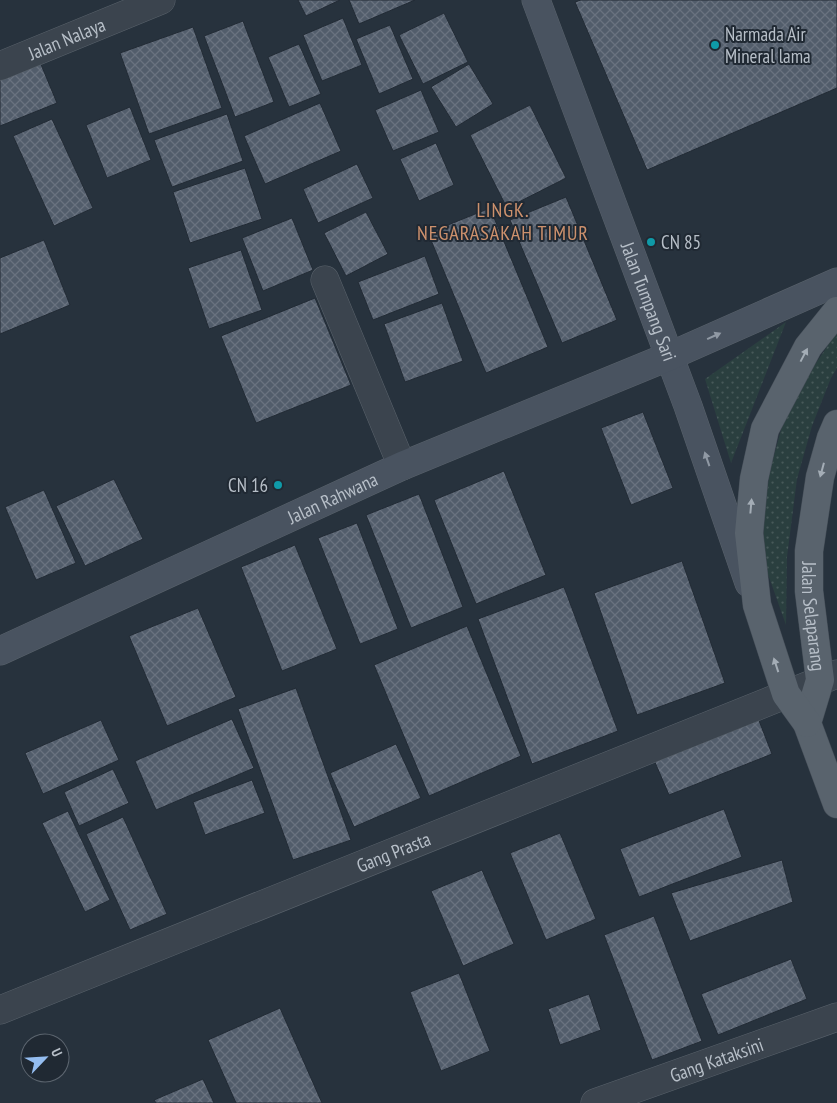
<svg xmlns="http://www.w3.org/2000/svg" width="837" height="1103" font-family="'PT Sans Narrow',sans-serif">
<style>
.park{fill:url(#park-dots)}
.building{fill:url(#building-cross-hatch);stroke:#222b35}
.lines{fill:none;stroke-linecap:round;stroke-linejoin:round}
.street-casing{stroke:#59626b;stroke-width:29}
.secondary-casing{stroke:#59626b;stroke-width:29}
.primary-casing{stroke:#444d57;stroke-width:29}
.street{stroke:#3b444e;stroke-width:28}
.secondary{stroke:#495360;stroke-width:28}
.primary{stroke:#59636d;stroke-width:28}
.oneway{fill:#9099a4}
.oneway2{fill:#a4adb6}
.culture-dot{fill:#0f9aa8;stroke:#202933;stroke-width:2}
.labels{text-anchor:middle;stroke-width:4;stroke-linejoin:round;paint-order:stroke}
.poi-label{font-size:19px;fill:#b7bfc8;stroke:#202933;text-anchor:start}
.street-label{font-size:19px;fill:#b7bfc8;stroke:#202933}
.neighbourhood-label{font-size:20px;letter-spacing:1px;fill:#cd916d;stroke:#202933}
</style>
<defs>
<pattern id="park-dots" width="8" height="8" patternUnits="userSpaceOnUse" patternTransform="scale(1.25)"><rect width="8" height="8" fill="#2a3f3f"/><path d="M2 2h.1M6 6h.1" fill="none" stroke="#475959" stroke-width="1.8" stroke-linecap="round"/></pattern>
<pattern id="building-cross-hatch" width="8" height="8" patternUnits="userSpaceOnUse" patternTransform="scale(1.25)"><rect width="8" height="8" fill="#525d6b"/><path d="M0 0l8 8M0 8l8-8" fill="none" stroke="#69727f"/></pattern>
</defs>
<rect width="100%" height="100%" fill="#27323d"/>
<!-- park -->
<path class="park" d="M786 322 731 463 705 379Z
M837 332V368L831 378 812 426 797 479 787 557 786 625 764 563 763 520 770 470 784 419 812 369Z"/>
<!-- building -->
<path class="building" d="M298 0H340L306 16Z
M349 0H415L359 24Z
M581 0H837V88L647 170 575 2Z
M444 13 468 62 423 84 399 35Z
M343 18 362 65 322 81 303 35Z
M243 21 274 102 235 117 204 36Z
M390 25 413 79 379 94 356 39Z
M193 27 222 108 149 134 120 53Z
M299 44 321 94 289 107 268 57Z
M40 62 57 103 0 126V78Z
M469 64 493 104 456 127 431 87Z
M421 90 439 132 393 151 375 110Z
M320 103 341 151 265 184 244 136Z
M530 105 566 178 507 208 470 135Z
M130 107 151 160 107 178 86 125Z
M227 114 243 161 172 187 154 140Z
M52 119 93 208 54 226 13 136Z
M436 143 454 185 419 201 400 159Z
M357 164 373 198 318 223 303 189Z
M245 168 262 219 190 243 173 192Z
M566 197 617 320 562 343 510 220Z
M490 208 548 347 486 373 428 233Z
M366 212 388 254 346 276 324 233Z
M292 218 313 270 263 291 242 238Z
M44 240 70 305 0 334V258Z
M241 250 262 310 209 329 188 268Z
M425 256 439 294 373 320 358 282Z
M315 298 351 385 256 423 221 336Z
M442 303 463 361 405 382 384 324Z
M643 412 673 488 631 505 601 428Z
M504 471 546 575 476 604 434 500Z
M114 479 143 539 85 566 56 506Z
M44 490 76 563 36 580 5 507Z
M419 494 463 607 411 628 366 515Z
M357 523 398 629 360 644 318 538Z
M295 545 337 649 282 671 241 567Z
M682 561 725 683 637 715 594 593Z
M564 587 618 731 532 764 478 619Z
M198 608 236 697 167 726 129 636Z
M467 626 521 756 429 796 374 665Z
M296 688 351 840 293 860 238 709Z
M758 718 772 754 669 795 654 760Z
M232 719 254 768 156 810 135 761Z
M101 720 119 760 43 794 25 753Z
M396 744 421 798 354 827 330 773Z
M113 769 129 803 79 826 64 792Z
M252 780 265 813 205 835 193 802Z
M724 809 742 857 639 897 620 849Z
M68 811 110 900 85 912 42 823Z
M123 817 167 914 130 930 86 834Z
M560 833 596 919 546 940 510 853Z
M782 860 793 902 690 941 671 893Z
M482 870 514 944 463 966 431 891Z
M654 916 702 1041 652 1060 604 935Z
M791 959 807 999 718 1035 701 994Z
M459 973 490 1051 441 1071 410 992Z
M589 994 601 1030 560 1045 548 1009Z
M280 1008 322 1103H236L208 1040Z
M203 1079 214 1103H156L154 1100Z"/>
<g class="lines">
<!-- street casing -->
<g class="street-casing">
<g id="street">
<path id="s1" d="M0 66 161 0"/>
<path d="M325 280 402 466"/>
<path id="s2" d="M0 1010 837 674"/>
<path id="s3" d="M595 1103 837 1017"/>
</g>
</g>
<!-- secondary casing -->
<g class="secondary-casing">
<g id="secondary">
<path id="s4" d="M536 0 688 406 749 583"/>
<path id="s5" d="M0 651 402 466 670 356 837 282"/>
</g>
</g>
<!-- primary casing -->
<g class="primary-casing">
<g id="primary">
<path id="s6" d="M837 424 831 438 820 477 809 551V591L820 680 807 723 837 804"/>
<path d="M807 723 786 694 757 605 749 533 754 479 765 429 808 347 837 311"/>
</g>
</g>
<!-- street -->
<use href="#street" class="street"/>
<!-- secondary -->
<use href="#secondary" class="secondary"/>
<!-- primary -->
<use href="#primary" class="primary"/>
</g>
<!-- one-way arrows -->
<defs><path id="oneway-solid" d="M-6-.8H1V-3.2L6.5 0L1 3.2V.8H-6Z" transform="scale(1.25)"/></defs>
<g class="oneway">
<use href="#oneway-solid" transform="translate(714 336) rotate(-24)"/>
<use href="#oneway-solid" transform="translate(707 459) rotate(-109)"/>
</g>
<g class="oneway2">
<use href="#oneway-solid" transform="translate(804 355) rotate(-62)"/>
<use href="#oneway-solid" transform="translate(822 470) rotate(105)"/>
<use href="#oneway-solid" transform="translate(751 506) rotate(-85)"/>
<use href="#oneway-solid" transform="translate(776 665) rotate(-108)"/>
</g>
<!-- markers -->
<g class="culture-dot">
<circle cx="715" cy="45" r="5"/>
<circle cx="651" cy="242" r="5"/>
<circle cx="278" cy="485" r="5"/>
</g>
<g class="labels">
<!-- poi labels -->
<g class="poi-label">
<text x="725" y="41">Narmada Air<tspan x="725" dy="22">Mineral lama</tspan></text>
<text x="661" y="249">CN 85</text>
<text x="268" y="492" text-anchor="end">CN 16</text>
</g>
<!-- street labels -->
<g class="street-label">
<text dy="7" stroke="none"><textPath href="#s1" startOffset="72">Jalan Nalaya</textPath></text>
<text dy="7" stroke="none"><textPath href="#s4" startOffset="322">Jalan Tumpang Sari</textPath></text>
<text dy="7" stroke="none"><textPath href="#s5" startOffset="366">Jalan Rahwana</textPath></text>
<text dy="7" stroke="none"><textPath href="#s6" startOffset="196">Jalan Selaparang</textPath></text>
<text dy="7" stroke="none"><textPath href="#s2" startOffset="424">Gang Prasta</textPath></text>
<text dy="7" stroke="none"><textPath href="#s3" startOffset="129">Gang Kataksini</textPath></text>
</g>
<!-- neighbourhood labels -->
<g class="neighbourhood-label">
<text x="503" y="217">LINGK.<tspan x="503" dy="23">NEGARASAKAH TIMUR</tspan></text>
</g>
</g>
<!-- north arrow -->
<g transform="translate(45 1058) rotate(65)"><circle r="24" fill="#202933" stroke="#5c656f"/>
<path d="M0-4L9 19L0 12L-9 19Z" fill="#94bdf0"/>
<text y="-8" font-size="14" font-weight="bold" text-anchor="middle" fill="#b7bfc8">U</text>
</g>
</svg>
